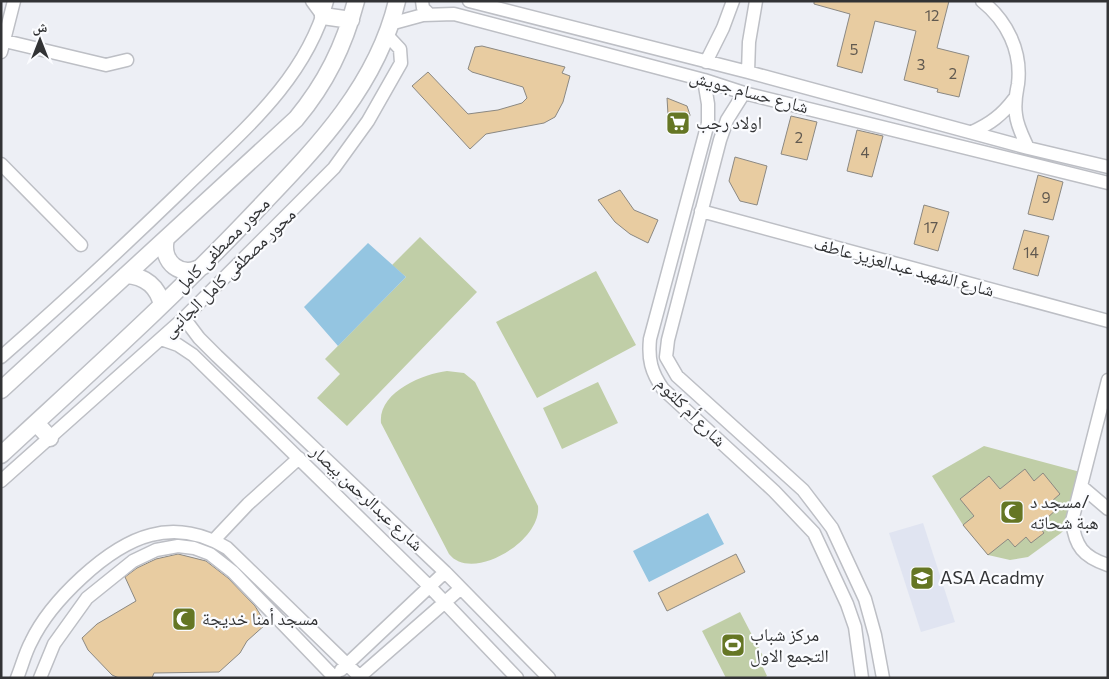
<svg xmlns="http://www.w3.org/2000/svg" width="1109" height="679" font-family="Commissioner,'Noto Naskh Arabic',sans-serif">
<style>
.built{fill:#e0e4f1}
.green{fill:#c0cea7}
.water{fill:#94c5e1}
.building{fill:#e8cca1;stroke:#8b8882}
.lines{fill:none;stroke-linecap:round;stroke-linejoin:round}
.minor-casing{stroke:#bdbfc5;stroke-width:15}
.major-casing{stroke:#bdbfc5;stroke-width:19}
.minor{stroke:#fff;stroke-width:12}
.major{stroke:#fff;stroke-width:16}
.labels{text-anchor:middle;stroke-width:4.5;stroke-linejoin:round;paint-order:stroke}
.number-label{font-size:15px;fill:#605950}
.street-label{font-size:18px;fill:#323335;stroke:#fbfcff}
.poi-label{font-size:18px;fill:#323335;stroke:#fbfcff;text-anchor:start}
</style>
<rect width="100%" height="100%" fill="#edeff5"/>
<!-- built -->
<path class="built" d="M923 523 955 622 921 632 889 533Z"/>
<!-- green -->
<path class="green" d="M420 237 477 292 347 426 317 398 340 374 325 359 406 277 392 265Z
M596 271 636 345 537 398 496 322Z
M447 371 464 373 475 382 538 506C542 541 472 583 449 554L381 423C378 392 423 374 447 371Z
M598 382 618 423 562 449 543 408Z
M984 446 1084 473 1072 521 1061 533 1028 557 1010 560 988 555 963 525 932 476Z
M740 612 764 658 760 661 767 676 764 678H726L702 631Z"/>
<!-- water -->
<path class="water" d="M368 243 406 277 338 346 304 307Z
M708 513 724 544 649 582 633 551Z"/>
<!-- building -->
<path class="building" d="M814 1H949L937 48 969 56 959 97 937 92 938 89 904 80 916 31 875 21 862 73 837 66 850 14 814 4Z
M482 46 565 67 562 73 570 76 563 102 555 117 544 123 486 134 470 149 412 86 428 72 468 114 498 110 522 103 527 98 523 87 472 72 468 69 475 47Z
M667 98 687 106 690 115 684 134 669 131Z
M791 116 817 122 807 160 781 154Z
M857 130 883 136 872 177 847 171Z
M735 157 767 166 757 205 740 201 729 181Z
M1038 175 1063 182 1053 220 1028 214Z
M620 190 634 210 658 220 648 243 630 234 615 222 598 200Z
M924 205 949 212 938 251 914 244Z
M1024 230 1049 236 1038 276 1013 269Z
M1025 469 1034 481 1043 473 1060 494 1052 501 1058 508 1046 519 1047 524 1041 529 1044 533 1031 543 1026 537 1015 547 1008 539 988 555 963 525 974 516 960 499 989 476 1000 489Z
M178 554 206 561 228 578 255 606 266 624 247 641 240 653 219 672 154 673 152 678H119L112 675 88 650 82 638 97 624 136 601 125 577 137 568 156 559Z
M736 554 745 572 667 611 658 593Z"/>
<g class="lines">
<!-- minor casing -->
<g class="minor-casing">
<path id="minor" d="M312 1 323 16
M422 1 423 8 429 14
M469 1 748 72 1028 148 1108 167
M982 1C1007 21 1022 51 1018 84 1016 95 1014 103 1016 115 1017 126 1023 137 1028 148
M390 24 423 15 454 14 704 80 744 93 1108 183
M1 40 106 65 127 60
M1 52 14 1
M706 62 723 28 733 1
M748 72 749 42 756 1
M704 80 708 104V123L650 339C648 359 651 372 663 389L774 491 814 533 847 604 855 627 862 678
M744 93 727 120 720 140 668 340 666 357 677 376 803 490 832 528 865 599 875 635 883 678
M972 132C990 124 1002 115 1014 99
M1 164 81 245
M701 211 1108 321
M184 318 199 338 217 356 445 572 549 678
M161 339 178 345 193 355 430 587 517 678
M1 357C63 303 123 247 182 190 239 134 305 82 327 1
M1108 380 1072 521C1075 546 1083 557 1108 565
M1 481 184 318 334 168 368 121 401 63 400 49 386 34
M1081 486 1108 509
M214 540 248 504 299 458
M341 670 445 572
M17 678C22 666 25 653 31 642 50 602 107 546 151 535 177 528 204 534 227 548L359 676
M40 678 54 644 87 598 133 561 156 550 178 546 194 548 210 554 233 572 335 678
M358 678 460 589"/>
</g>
<!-- major casing -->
<g class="major-casing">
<path id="major" d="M323 16 351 20
M166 239C160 262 182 280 203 266
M126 275C145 276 158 287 162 305
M1 390 296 119C326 83 344 46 356 1
M36 423 50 438
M1 455C85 377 171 300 250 217 310 154 376 90 397 1"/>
</g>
<!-- minor -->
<use href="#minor" class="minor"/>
<!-- major -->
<use href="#major" class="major"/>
</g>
<!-- icons -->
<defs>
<g id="supermarket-square" transform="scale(1.25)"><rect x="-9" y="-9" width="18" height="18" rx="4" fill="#657624" stroke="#fbfcff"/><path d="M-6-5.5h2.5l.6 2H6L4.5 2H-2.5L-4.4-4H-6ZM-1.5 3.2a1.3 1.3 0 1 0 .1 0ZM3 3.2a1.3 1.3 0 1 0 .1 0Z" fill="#fff"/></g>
<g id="mosque-square" transform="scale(1.25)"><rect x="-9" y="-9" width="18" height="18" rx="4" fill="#657624" stroke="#fbfcff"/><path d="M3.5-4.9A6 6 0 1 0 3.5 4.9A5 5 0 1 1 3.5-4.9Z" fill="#fff"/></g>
<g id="university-square" transform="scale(1.25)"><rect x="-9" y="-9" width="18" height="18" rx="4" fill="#657624" stroke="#fbfcff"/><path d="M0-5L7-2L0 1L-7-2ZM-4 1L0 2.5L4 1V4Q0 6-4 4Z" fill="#fff"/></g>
<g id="stadium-square" transform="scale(1.25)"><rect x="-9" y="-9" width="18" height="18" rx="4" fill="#657624" stroke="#fbfcff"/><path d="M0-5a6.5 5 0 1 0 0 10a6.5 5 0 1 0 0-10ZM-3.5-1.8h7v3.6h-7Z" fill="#fff"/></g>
</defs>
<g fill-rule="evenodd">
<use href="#supermarket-square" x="678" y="123"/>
<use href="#mosque-square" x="1012" y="512"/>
<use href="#university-square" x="922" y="578"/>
<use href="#mosque-square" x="184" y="619"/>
<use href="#stadium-square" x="733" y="645"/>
</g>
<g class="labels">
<!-- number labels -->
<g class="number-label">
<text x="932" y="21">12</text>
<text x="854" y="55">5</text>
<text x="921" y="70">3</text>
<text x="953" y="79">2</text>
<text x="799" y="143">2</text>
<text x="865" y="158">4</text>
<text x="1046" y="203">9</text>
<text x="931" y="233">17</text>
<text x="1031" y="258">14</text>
</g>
<!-- street labels -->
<g class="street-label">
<text transform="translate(749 92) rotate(15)" y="6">شارع حسام جويش</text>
<text transform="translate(222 245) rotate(-45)" y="6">محور مصطفى كامل</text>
<text transform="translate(904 267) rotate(15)" y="6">شارع الشهيد عبدالعزيز عاطف</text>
<text transform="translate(229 273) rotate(-44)" y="6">محور مصطفى كامل الجانبى</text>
<text transform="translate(691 412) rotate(45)" y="6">شارع أم كلثوم</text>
<text transform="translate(367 498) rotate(43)" y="6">شارع عبدالرحمن بيصار</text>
</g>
<!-- poi labels -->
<g class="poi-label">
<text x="696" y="129">اولاد رجب</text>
<text x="1030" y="508">مسجد د/<tspan x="1030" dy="21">هبة شحاته</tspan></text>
<text x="940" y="584">ASA Acadmy</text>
<text x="202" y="625">مسجد أمنا خديجة</text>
<text x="750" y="641">مركز شباب<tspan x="750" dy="21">التجمع الاول</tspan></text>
</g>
</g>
<!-- border -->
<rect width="1109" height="679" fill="none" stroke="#323335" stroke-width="5"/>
<!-- north arrow -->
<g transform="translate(40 40)" stroke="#fbfcff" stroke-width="4" paint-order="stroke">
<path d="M0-4L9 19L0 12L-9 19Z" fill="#323335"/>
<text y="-8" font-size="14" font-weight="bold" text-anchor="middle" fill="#323335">ش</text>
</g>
</svg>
